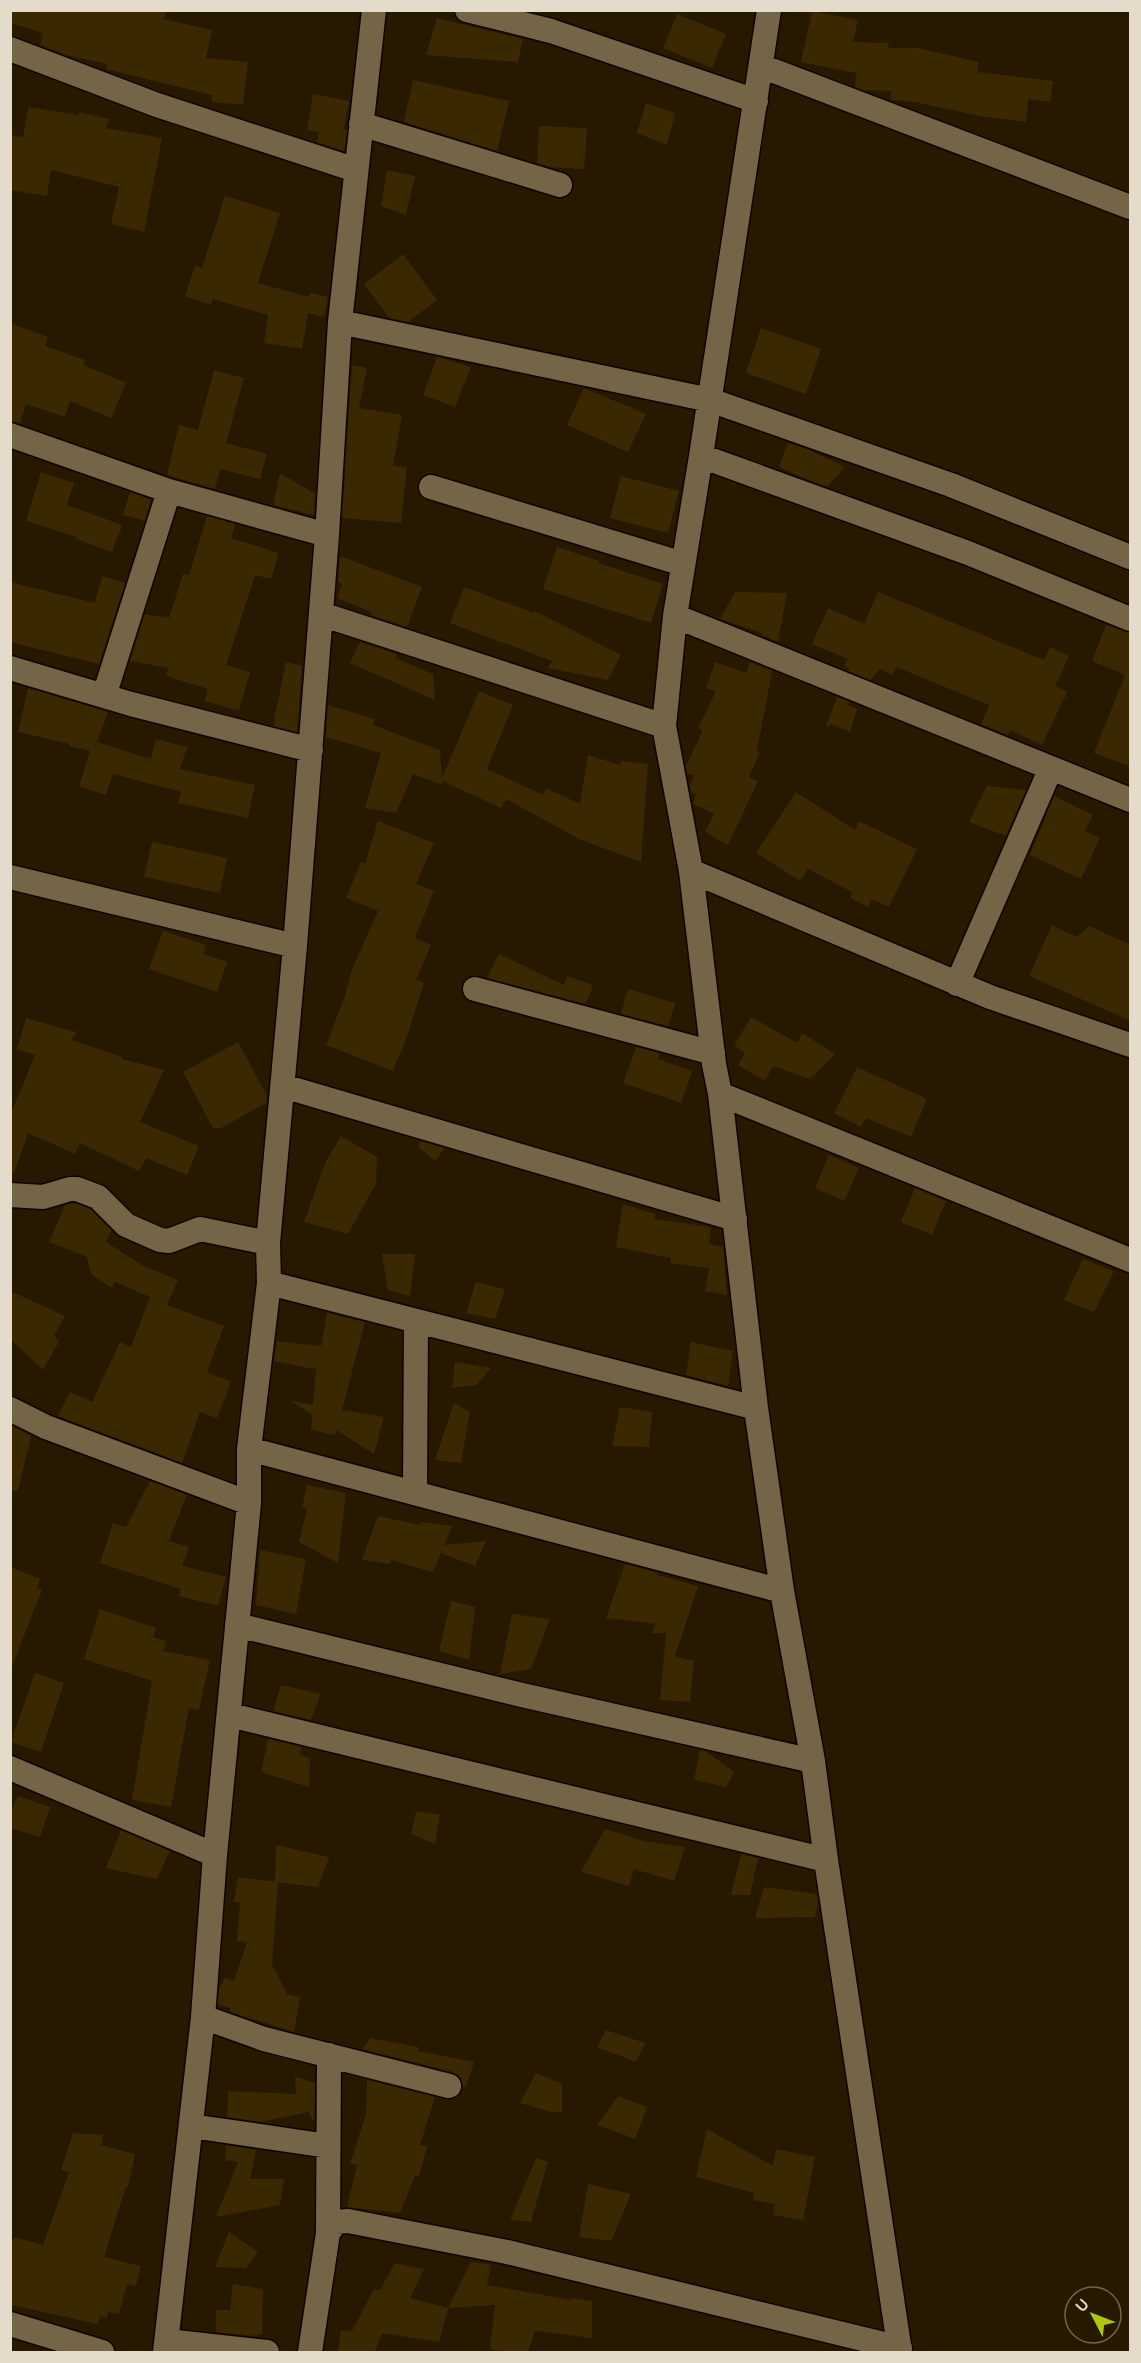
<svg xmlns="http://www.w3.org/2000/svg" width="1141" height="2363" font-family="Quicksand,sans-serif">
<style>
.building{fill:#3a2801}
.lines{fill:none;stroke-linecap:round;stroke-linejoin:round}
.street-casing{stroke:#100400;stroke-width:27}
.street{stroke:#756547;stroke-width:24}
</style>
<rect width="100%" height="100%" fill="#271900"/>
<!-- building -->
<path class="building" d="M10 10H166L164 19 212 30 206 58 248 62 243 105 212 102V95L106 69 107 64 66 55 40 45 43 33 10 23Z
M812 11 858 20 853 42 889 43 888 48H917L979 62 977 72 1053 81 1050 102 1028 99 1026 122 980 116 915 102 891 100V91L863 90 855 87 856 73 801 62Z
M677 14 726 34 712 68 663 48Z
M437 18 523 39 518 62 426 55Z
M413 80 509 101 497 151 404 122Z
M313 94 349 101 344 129 347 130 344 151 317 142 319 132 307 130Z
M646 103 675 113 667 145 637 133Z
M28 107 79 115V112L109 119 106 128 162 138 144 232 111 224 119 187 51 170 47 196 10 190V135L23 137Z
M539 126 587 128 584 169 550 167 537 163Z
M387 170 415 176 406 215 381 206Z
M225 196 280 213 258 283 309 297 310 293 328 297 324 317 308 313 302 349 264 343 268 315 213 299 211 305 185 296 195 266 202 268Z
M403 254 437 300 408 322 389 318 364 284Z
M10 323 48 337 45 346 85 360 83 365 126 383 111 418 70 401 65 417 26 404 20 423 10 421Z
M761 328 821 349 806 394 746 373Z
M437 357 471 367 455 407 423 395Z
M352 365 367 368 359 408 402 415 393 466 407 467 401 523 342 518Z
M214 370 244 378 226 443 267 454 260 479 220 469 215 489 167 475 179 425 198 430Z
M584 388 646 414 628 452 567 425Z
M788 443 807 449 845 467 827 487 804 478 779 467Z
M41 472 74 483 67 505 122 525 112 552 76 539 77 537 26 521Z
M280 473 315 494 314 515 273 505Z
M621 476 679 491 668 533 610 518Z
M130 492 151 500 145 521 123 515Z
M207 516 235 524 231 538 279 553 271 579 255 575 226 665 250 672 239 711 205 701 208 689 166 676 169 668 130 661 145 614 169 618 183 574 189 575Z
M557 547 599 561 598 563 663 584 651 623 543 589Z
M340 556 422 587 407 627 371 615 372 612 337 598 342 584 338 582Z
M102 576 125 583 99 664 10 642V582L95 603Z
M464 587 534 613 535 611 621 655 608 680 548 668 552 661 450 623Z
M735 592 787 593 778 642 761 635 762 633 720 619Z
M878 592 1044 660 1050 647 1069 656 1055 686 1067 692 1042 745 1010 730 1008 735 981 724 989 705 896 667 892 675 880 669 870 680 848 671 849 668 844 666 848 659 812 644 828 608 864 624Z
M1106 625 1131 633V767L1094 753 1125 675 1092 661Z
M360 642 397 654 395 658 433 674 435 700 350 663Z
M286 662 302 666 297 732 273 726Z
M715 662 746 673 750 662 772 671 757 751 760 752 749 777 758 781 728 845 705 832 714 814 693 804 696 795 691 792 690 785 694 776 687 773 686 766 703 730 698 728 716 691 706 688Z
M28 688 108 712 97 742 151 759 156 739 187 747 180 769 255 785 248 818 178 803 181 792 113 774 106 795 79 786 90 751 69 746V744L18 732Z
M479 691 513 705 487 769 543 795 546 788 580 804 588 755 620 765 621 761 648 764 641 862 581 840 506 799 501 808 442 781 443 785 413 774 396 813 365 808 381 753 326 737 328 705 375 719 373 725 440 750 442 778Z
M837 697 850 702 848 705 857 709 850 732 831 724 828 727 826 726Z
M987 786 1026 790 1006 836 969 822Z
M796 792 855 830 859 821 917 849 889 907 872 899 868 907 850 898 852 892 808 869 800 881 756 853Z
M1054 796 1093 815 1085 831 1100 838 1081 879 1030 855Z
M378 821 434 843 416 884 434 891 415 938 431 945 416 980 424 982 409 1031 393 1071 326 1045 345 996 352 969 378 911 346 898 361 862 365 864Z
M152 842 227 858 220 893 144 877Z
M1052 925 1077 937 1089 926 1131 945V1021L1029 976Z
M163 931 206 945 203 954 227 962 217 992 149 969Z
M499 954 564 985 567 976 593 985 586 1004 487 978Z
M628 989 675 1003 668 1026 621 1014Z
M751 1017 797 1043 802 1033 835 1054 810 1079 773 1066 765 1081 738 1065 745 1053 734 1046Z
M26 1018 76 1032 71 1040 122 1057V1059L164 1070 140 1122 199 1146 187 1175 146 1158 139 1171 80 1143 75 1154 28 1133 14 1173H10V1116L35 1055 17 1049Z
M238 1042 267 1096 266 1103 221 1128H213L183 1072Z
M636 1047 660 1053 658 1059 692 1071 681 1103 623 1083Z
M857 1067 927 1099 911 1137 866 1118 861 1127 834 1113Z
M341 1136 377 1157 376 1184 348 1234 304 1222 326 1161Z
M420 1141 445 1148 435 1161 418 1147Z
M829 1155 859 1168 844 1201 815 1188Z
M915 1188 946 1201 932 1235 901 1222Z
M74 1203 90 1209 111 1230 106 1242 142 1265 178 1280 167 1305 224 1326 207 1372 231 1382 217 1418 200 1412 182 1463 58 1416 70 1392 92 1402 120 1342 131 1347 150 1297 115 1282 112 1288 91 1274 87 1257 49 1242 65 1205Z
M623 1204 655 1214 654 1219 711 1227 709 1244 723 1247 727 1295 705 1291 709 1268 670 1263 671 1258 616 1247Z
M382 1254H415L410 1296 388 1290Z
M1083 1259 1114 1271 1094 1312 1064 1300Z
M476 1282 505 1289 495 1319 466 1313Z
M10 1291 65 1316 54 1336 59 1341 43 1370 10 1339Z
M327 1313 365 1322 342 1410 384 1417 374 1454 336 1430 335 1435 311 1430 312 1415 291 1401 313 1405 316 1368 314 1369 274 1361 277 1341 321 1346Z
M691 1342 733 1351 728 1386 686 1375Z
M455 1362 491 1368 477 1385 452 1388Z
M454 1403 470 1412 461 1463 435 1460Z
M620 1407 652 1412 649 1447 612 1446Z
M10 1425 31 1436 18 1491 10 1490Z
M150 1481 187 1495 168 1543 170 1541 189 1547 182 1566 226 1577 218 1606 179 1596 180 1589 100 1563 113 1523 126 1527Z
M307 1485 346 1493 338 1563 299 1542 307 1509 302 1508Z
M378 1516 420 1525 421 1522 452 1526 444 1545 486 1541 475 1566 441 1553 433 1572 391 1560 390 1564 362 1560Z
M260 1550 306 1559 296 1614 256 1605Z
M625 1564 658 1573 657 1575 698 1586 675 1656 694 1661 690 1702 660 1700 666 1633H652L656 1624 606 1618Z
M10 1567 40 1579 37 1588 42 1590 12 1666Z
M451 1601 475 1607 469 1660 439 1651Z
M100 1609 156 1628 153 1637 166 1641 163 1651 210 1660 199 1710 189 1708 171 1807 132 1800 152 1681 84 1659Z
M512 1614 550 1619 531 1669 500 1674Z
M35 1673 64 1683 41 1752 11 1742Z
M281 1685 321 1694 311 1720 273 1711Z
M268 1739 302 1747 299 1754 310 1759 309 1787 261 1772Z
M700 1750 707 1752 734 1772 726 1787 694 1780Z
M18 1796 50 1807 40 1837 10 1828V1814Z
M416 1811 440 1815 435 1844 411 1834Z
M605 1829 644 1841 685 1847 674 1881 634 1869 629 1886 581 1872Z
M121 1830 170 1851 157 1879 106 1868Z
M276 1845 329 1857 318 1887 275 1882Z
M741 1854 758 1858 750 1895H731Z
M238 1877 278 1882 272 1965 287 1994 300 1997 294 2032 230 2012V2008L218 2004 219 1988 225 1978 234 1981 247 1942 237 1941 240 1903 234 1902Z
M764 1887 817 1894 818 1903 815 1917 755 1918Z
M606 2030 645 2043 636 2062 597 2047Z
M371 2038 418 2047V2051L474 2062 466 2087 463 2086 459 2076 453 2072 362 2049Z
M536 2073 562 2084V2112H551L520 2103Z
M295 2077 315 2083 314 2122 308 2112 262 2122 227 2117 228 2091 296 2094Z
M367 2080 435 2097 420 2145 427 2146 419 2177 415 2176 400 2213 347 2207 357 2165 350 2164 366 2114Z
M618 2096 647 2107 635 2139 597 2125Z
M707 2129 773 2166 776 2149 815 2157 803 2220 773 2215 775 2204 753 2200 754 2193 696 2177Z
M73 2133 103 2135 101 2145 135 2154 128 2187 126 2186 104 2257 141 2266 136 2286 127 2284 119 2314 108 2312 107 2318 100 2316 98 2324 10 2305V2249L14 2237 43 2245 69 2172 61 2170Z
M226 2145 256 2150 250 2179H284L280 2205 216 2217 238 2162 225 2160Z
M536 2158 548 2162 531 2222 510 2220Z
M588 2184 631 2194 611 2241 579 2237Z
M229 2232 258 2252 246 2268 215 2267Z
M471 2262 491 2265 487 2285 572 2300V2298L592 2301V2338L535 2331 528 2352H507L490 2349 495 2305 448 2308Z
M395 2263 424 2269 410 2298 448 2308 439 2342 382 2333 375 2352H338L341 2330 352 2331 374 2289 380 2290Z
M233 2284 263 2289 262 2334 255 2336 216 2332V2310H230Z"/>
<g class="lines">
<!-- street casing -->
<g class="street-casing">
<path id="street" d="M467 10 551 31 756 101
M769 10 701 456 675 616 664 726 691 871 714 1064 720 1094 756 1408 782 1591 813 1761 826 1860 900 2352
M10 49 157 105 356 170
M761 66 1130 207
M361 124 560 185
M340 322 710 400 951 485 1130 557
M10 435 169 491 327 535
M701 456 968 553 1130 619
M431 487 683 564
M321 614 664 726
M675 616 1130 800
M10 668 131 704 311 750
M104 696 169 491
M691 871 990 997 1130 1045
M10 877 295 946
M957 984 1051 768
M475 989 713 1053
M283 1086 735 1219
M720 1094 1130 1260
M10 1195 43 1197 70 1189H77L98 1197 126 1225 160 1240 169 1241 200 1229 268 1243
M269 1283 756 1408
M10 1409 46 1427 249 1503
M249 1449 782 1591
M415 1493 416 1321
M237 1625 522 1695 813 1761
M230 1715 826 1860
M10 1768 215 1855
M203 2017 264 2039 449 2086
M191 2126 328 2146
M328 2233 329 2055
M10 2324 102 2352
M167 2341 267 2352
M165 2352 203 2017 215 1855 249 1503V1449L269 1283 268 1243 295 946 327 535 340 322 374 10
M310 2352 328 2233 336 2222 348 2221 507 2252 900 2348"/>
</g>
<!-- street -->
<use href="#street" class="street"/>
</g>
<!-- border -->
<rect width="1141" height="2363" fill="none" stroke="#e5dbcb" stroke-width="24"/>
<!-- north arrow -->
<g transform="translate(1093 2315) rotate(312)"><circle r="28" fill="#271900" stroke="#736751" stroke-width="1.5"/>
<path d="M0-4.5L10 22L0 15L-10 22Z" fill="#aec60c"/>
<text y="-9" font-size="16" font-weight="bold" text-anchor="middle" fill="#e5dbcb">U</text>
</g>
</svg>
